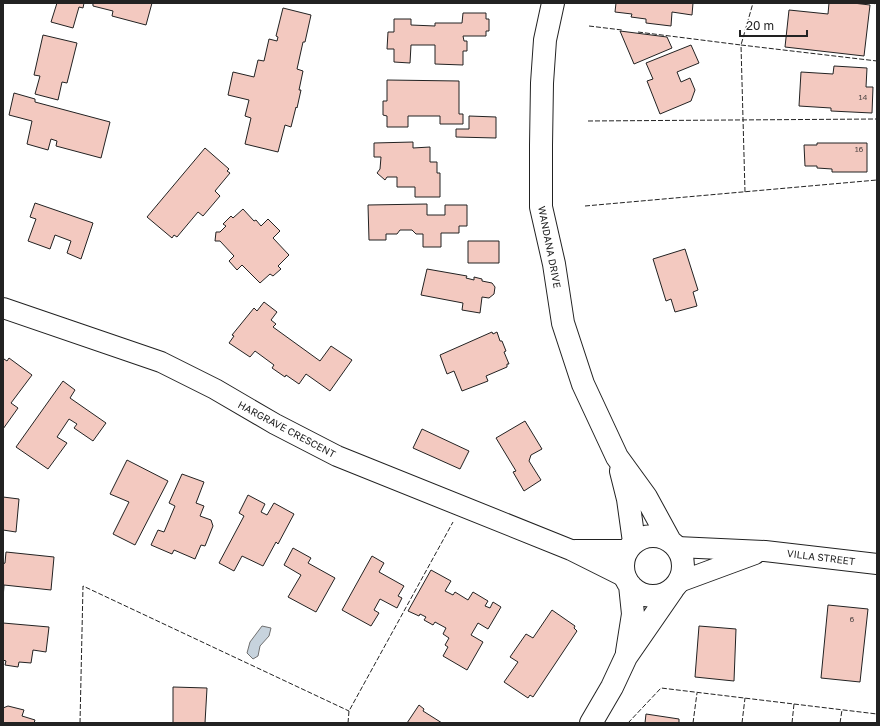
<svg xmlns="http://www.w3.org/2000/svg" width="880" height="726" font-family="'Golos Text',sans-serif">
<style>
.water{fill:#c7d3dd;stroke:#6f6f6f}
.building{fill:#f3c9c0;stroke:#222}
.lines{fill:none;stroke-linecap:round;stroke-linejoin:round}
.street-casing{stroke:#222;stroke-width:22}
.secondary-casing{stroke:#222;stroke-width:24}
.street{stroke:#fff;stroke-width:20}
.secondary{stroke:#fff;stroke-width:22}
.fence{stroke:#222;stroke-width:1;stroke-dasharray:5 2;stroke-linecap:butt}
.labels{text-anchor:middle;stroke-width:3;stroke-linejoin:round;paint-order:stroke}
.number-label{font-size:8px;fill:#564c4a}
.street-label{font-size:10px;fill:#222;stroke:#fff}
</style>
<rect width="100%" height="100%" fill="#fff"/>
<!-- water -->
<path class="water" d="M262 626 271 628 269 636 260 646 258 656 253 659 247 653 250 642Z"/>
<!-- building -->
<path class="building" d="M57 3H84L83 8 79 7 73 28 51 22Z
M91 3H152L146 25 112 16 113 11 93 6V4Z
M616 3H693L692 15 672 12 671 26 646 23V19L631 17 632 14 615 12Z
M829 3H853L870 5 864 56 785 47 789 10 828 14Z
M283 8 311 15 305 42H303L297 69 303 71 299 90H301L297 108 296 107 291 127 285 125 278 152 245 144 251 118 245 116 249 100 228 95 233 72 254 77 258 60 264 61 269 39 277 41 278 37 276 36Z
M463 13H486V19H489V31H486V36H463L464 41H467V51H463V65L435 64V45H411L410 63 394 62V49H387L388 32H394V19H411V25L435 26V23H462Z
M620 31 667 37 672 48 634 64Z
M43 35 77 43 67 83 62 82 58 100 35 94 40 76 34 75Z
M691 45 699 63 677 72 681 82 690 78 695 90 691 101 660 114 647 81 653 79 646 63Z
M834 66 867 68 866 87H873L872 113 831 111V108L799 106 801 72 833 74Z
M387 80 459 81V114H463V124H440V116H408V127H387V116L383 115V101H387Z
M14 93 35 99V102L110 122 101 158 56 146 57 141 51 139 48 150 27 144 32 121 9 115Z
M469 116 496 117V138L456 137V129H469Z
M413 142V148L430 147V162H437V173H440V197H415V187H397V177H387L385 180 377 173 380 169 381 157H374V143Z
M817 143H867V172H832V169L817 168V166H805L804 145H817Z
M205 148 229 169 227 171 230 173 215 191 220 196 203 216 198 212 177 237 174 235 172 238 147 217Z
M35 203 93 223 81 259 67 253 71 241 55 235 50 249 28 241 36 219 30 217Z
M427 204V215H445V205H467V226H459V233H441V247H423V234H416L412 230H400L397 234H386V240H369L368 205Z
M243 209 254 221 256 220 261 226 268 219 280 231 273 238 289 255 278 266 281 269 273 276 270 274 260 283 242 265 237 270 229 261 234 256 220 241H215L216 232H220L226 226 223 224 231 216 233 218Z
M468 241H499V263H468Z
M685 249 698 290 693 292 697 306 675 312 671 299 666 301 653 259Z
M427 269 467 276 466 278 474 280V277L482 279V281L492 283 495 287 494 294 489 298 482 297 480 313 462 310 463 303 421 295Z
M264 302 277 312 271 320 276 324 273 327 320 361 331 346 352 360 330 391 306 374 299 384 286 375 285 377 272 368 274 365 255 351 250 357 229 343 234 336 232 335 254 308 257 311Z
M492 332 493 334 497 332 500 341H502L506 351 504 352 509 364H507V367L486 376 488 381 462 391 454 371 447 374 440 355Z
M9 358 32 375 11 403 18 408 3 429V360L4 359 7 361Z
M63 381 75 390 70 398 106 423 93 441 74 428 77 424 69 419 57 437 67 443 48 469 16 447Z
M525 421 542 449 531 455 529 461 541 480 524 491 513 472 516 471 496 438Z
M422 429 469 451 460 469 413 448Z
M127 460 168 481 135 545 113 534 129 502 110 494Z
M182 474 204 482 196 503 204 506 200 516 211 520 213 526 205 546 201 545 195 559 174 550 172 554 151 545 158 530 164 532 175 506 169 503Z
M248 495 265 504 261 512 267 515 274 503 294 514 278 544 276 542 263 566 242 556 234 571 219 563 244 516 239 513Z
M3 497 19 499 16 532 3 530Z
M293 548 311 558 308 563 335 578 316 612 288 597 301 575 284 565Z
M6 552 54 557 51 590 4 585 3 599V564L5 563Z
M372 556 384 563 379 572 404 586 398 596 402 598 397 608 380 599 374 610 379 613 371 626 342 610Z
M431 570 451 581 445 591 453 595 455 592 468 600 473 592 488 601 485 606 490 608 493 602 501 607 488 629 478 623 471 635 483 642 467 670 443 656 448 647 445 645 449 638 443 634 446 628 435 622 433 625 424 620 426 617 420 614 419 616 408 611Z
M828 605 868 609 860 682 821 678Z
M552 610 575 626 574 628 577 631 533 697 530 695 528 698 504 682 518 662 510 657 526 634 533 638Z
M3 623 49 627 46 652 33 650 31 663 19 662 18 667 5 665 6 661 3 660Z
M699 626 736 629 734 681 695 677Z
M173 687 207 688 205 723H173Z
M419 705 424 709 423 711 442 723H407Z
M8 706 24 710 22 716 35 720 34 723H3V708Z
M646 714 679 719V723H645Z"/>
<g class="lines">
<!-- street casing -->
<g class="street-casing">
<path id="street" d="M3 308 161 362 215 389 275 424 337 456 571 550 625 577
M677 547 765 551 877 564
M575 550H628
M679 582 755 554"/>
</g>
<!-- secondary casing -->
<g class="secondary-casing">
<path id="secondary" d="M553 3 545 40 542 83 541 145V207L554 264 563 323 583 384 617 457 646 497 670 541
M621 471 628 499 634 542
M623 566a30 30 0 1 1 60 0a30 30 0 1 1-60 0Z
M627 652 633 614 630 585
M591 723 612 687 626 657 673 589"/>
</g>
<!-- street -->
<use href="#street" class="street"/>
<!-- secondary -->
<use href="#secondary" class="secondary"/>
<!-- fence -->
<path class="fence" d="M870 3 877 4
M589 26 622 30
M638 32 741 45 753 3
M588 121 877 119
M745 192 741 45 877 61
M585 206 877 180
M80 723 83 586 349 711
M348 723 349 711 453 522
M628 723 661 688 877 714
M693 723 697 693
M742 723 745 698
M792 723 794 704
M840 723 842 710"/>
</g>
<g class="labels">
<!-- number labels -->
<g class="number-label">
<text x="863" y="100">14</text>
<text x="859" y="152">16</text>
<text x="852" y="622">6</text>
</g>
<!-- street labels -->
<g class="street-label">
<text transform="translate(550 247) rotate(79)" y="4">WANDANA DRIVE</text>
<text transform="translate(287 429) rotate(28)" y="4">HARGRAVE CRESCENT</text>
<text transform="translate(821 557) rotate(7)" y="4">VILLA STREET</text>
</g>
</g>
<!-- border -->
<rect width="880" height="726" fill="none" stroke="#222222" stroke-width="8"/>
<!-- scale -->
<path d="M740 30v6h67v-6" fill="none" stroke="#222222" stroke-width="2"/>
<text x="746" y="30" font-size="12" fill="#222222" stroke="#ffffff" stroke-width="3" paint-order="stroke">20 m</text>
</svg>
